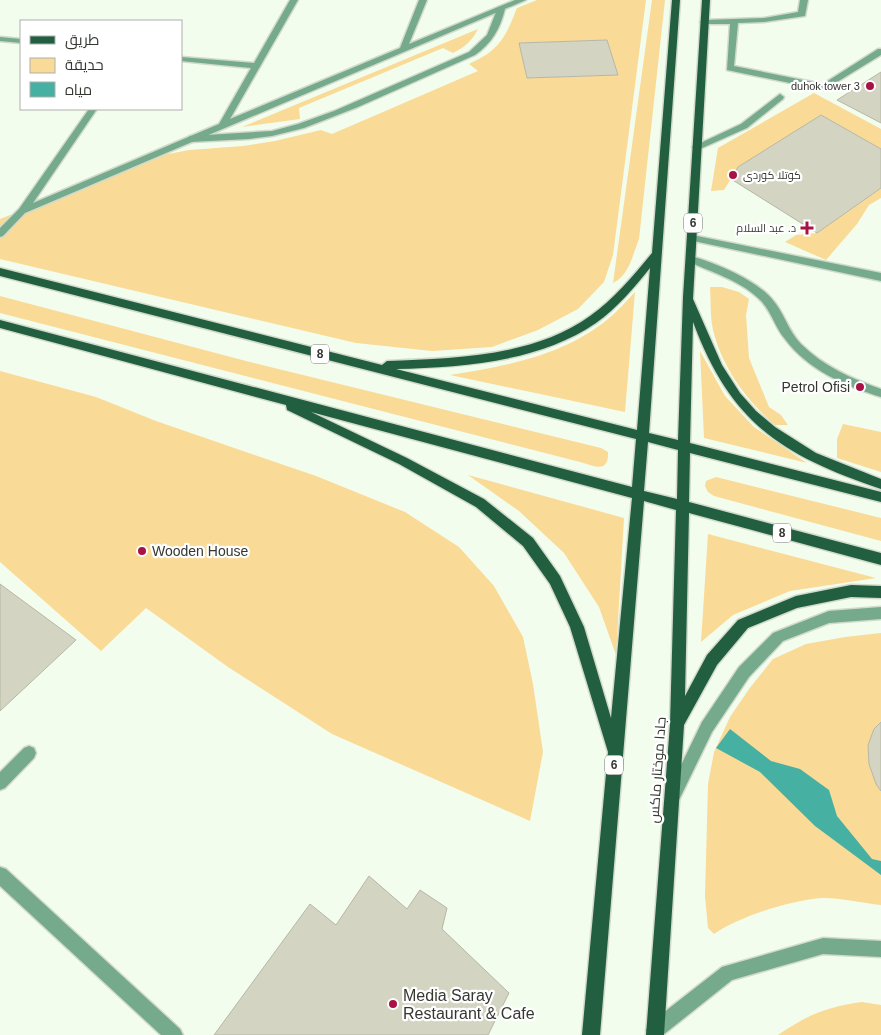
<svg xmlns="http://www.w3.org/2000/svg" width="881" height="1035" font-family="Helvetica,Cairo,sans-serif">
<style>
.green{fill:#fada97;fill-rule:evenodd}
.water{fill:#46b0a2}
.building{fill:#d3d4c2;stroke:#b6b7a6}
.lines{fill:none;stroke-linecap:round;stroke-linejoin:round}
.lane-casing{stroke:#d1dacb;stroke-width:3}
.street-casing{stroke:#d1dacb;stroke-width:3}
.primary-casing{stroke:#d1dacb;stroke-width:3}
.lane{fill:#76aa8c;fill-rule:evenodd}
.street{fill:#76aa8c;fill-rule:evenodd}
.primary{fill:#225f41;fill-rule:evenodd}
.poi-dot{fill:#a81244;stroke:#fff;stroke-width:2}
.labels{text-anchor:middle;stroke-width:4.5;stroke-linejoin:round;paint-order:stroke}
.far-poi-label{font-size:11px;fill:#343831;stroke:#fff;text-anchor:end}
.shield{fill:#fff;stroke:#71746f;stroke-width:1}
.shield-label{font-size:12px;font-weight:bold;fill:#343831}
.poi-label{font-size:14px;fill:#343831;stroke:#fff;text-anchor:end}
.street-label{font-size:14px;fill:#343831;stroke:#fff}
.near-poi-label{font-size:16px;fill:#343831;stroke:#fff;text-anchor:start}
</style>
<rect width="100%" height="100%" fill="#f3fded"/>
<!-- green -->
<path class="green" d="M537 0H646L613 255 604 282 578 309 538 330 492 347 432 351 356 343 0 259V219L158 156 189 150 243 146 275 141 321 130 332 134 478 71 469 64C500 50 505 38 517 8ZM607 40 617 75 527 78 520 43Z
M652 0H665L639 239C633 254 629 276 613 283Z
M478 29C472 41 465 47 453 53L443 48 299 108 300 119 242 127Z
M814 93 881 129V149L821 115 738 167 724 190 711 191 718 148Z
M881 188V198L869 205 857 224 826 260 785 242 796 235 817 233Z
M722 287 739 292 749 299 746 315 749 358 769 407 781 415 788 425H775C746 400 722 367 713 330 710 316 711 301 710 287Z
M635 292 625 412 450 375C506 366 563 356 608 319 618 311 626 301 635 292Z
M0 296 246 361 601 448 608 452C609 474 594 466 580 462L0 313Z
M700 351 725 396 754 427 807 463 704 438Z
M0 371 96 397 156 421 316 476 405 512 459 547 494 586 523 637 533 684 543 752 530 821 332 734 228 667 146 608 101 651 0 562Z
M843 424 881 432V472L837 458V439Z
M468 475 624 518 616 655 599 607 564 553 519 511Z
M716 477 881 518V541L714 496 708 492 705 486 706 481Z
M708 534 876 578 790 591 733 615 701 642Z
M881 633V905C862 903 842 898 823 898 791 900 740 916 714 934L708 928 705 896 708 784 714 752 730 717 749 689 773 659 806 644 845 637Z
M862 1002 881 1005V1035H778C808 1015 825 1007 862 1002Z"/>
<!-- water -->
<path class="water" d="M730 729 771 761 800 769 829 790 837 816 872 859 881 861V875L815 826 760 772 716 748Z"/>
<!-- building -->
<path class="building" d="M607 40 618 75 527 78 519 43Z
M881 72V123L837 100Z
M821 115 881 149V188L817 233 731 179 738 167Z
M0 584 76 640 0 711Z
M881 722V791L876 784 869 764 868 745 874 729Z
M369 876 407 909 420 890 447 908 442 929 509 993 488 1035H214L310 904 336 925Z"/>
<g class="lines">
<!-- lane casing -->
<g class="lane-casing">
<path id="lane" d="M800 0H808L805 16 764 22 738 23 734 66 823 84 878 49H881V55L824 90 727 70 730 24H704L700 22 704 20 764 18 798 12Z
M498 7 505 9C500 29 492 43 475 55L358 107 304 128 272 136 249 139 190 142 186 139 190 136 272 131 298 124 334 111 469 52 487 35Z
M780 94 784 97 783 99 747 128 700 149H694L692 147 741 124Z
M691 256C715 263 755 279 772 299 784 312 788 331 801 344 823 366 852 379 881 389V397C845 386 808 370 785 339 774 326 771 309 758 298 739 280 711 272 687 261V257Z
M29 746 34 748 36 753 34 758 5 788 0 790V772L24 748Z
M0 867 6 869 180 1029 183 1035H161L0 886Z"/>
</g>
<!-- street casing -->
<g class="street-casing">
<path id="street" d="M290 0H298L230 119 400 48 419 0H427L409 44 515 0H526L25 213 3 236 0 237V228L19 209 89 109H97L33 203 219 124 251 68 181 61V57L254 63Z
M0 37 21 39V43L0 41Z
M692 235 881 273V281L689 240 687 238Z
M881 607V619L829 623 783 641 749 677 712 732 678 802 673 805 668 802 665 797 668 792 702 722 739 667 773 633 829 611Z
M823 938 881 941V957L823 954 732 980 663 1035H648L646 1030 649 1024 722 967Z"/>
</g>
<!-- primary casing -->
<g class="primary-casing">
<path id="primary" d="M672 0H680L649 433 678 440 683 297 702 0H710L693 299 722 365 740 393 756 411 775 427 816 453 881 479V489C782 455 731 424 693 322L690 443 881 492V502L690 453 689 502 881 553V565L689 513 685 696 707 655 738 620 796 596 851 585 881 586V598L851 597 797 608 748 628 717 665 684 725 664 1035H646L670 724 676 510 644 501 600 1035H582L608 752 570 627 550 584 523 546 476 507 399 464 287 410 286 405 0 328V320L632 487 636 439 0 276V268L382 365 387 361C455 358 533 357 590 316 614 299 633 276 652 253ZM650 268 637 430 396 369C464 367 539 362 596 323 617 308 634 288 650 268ZM311 412 632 498 611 718 584 627 560 576 533 538 484 499 407 458ZM648 442 678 450 677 499 644 491Z"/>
</g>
<!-- lane -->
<use href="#lane" class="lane"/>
<!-- street -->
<use href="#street" class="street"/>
<!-- primary -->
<use href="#primary" class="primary"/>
</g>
<!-- markers -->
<g class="poi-dot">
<circle cx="870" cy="86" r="5"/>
<circle cx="733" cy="175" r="5"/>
<path d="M804.5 220.5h5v5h5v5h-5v5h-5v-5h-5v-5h5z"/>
<circle cx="860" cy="387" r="5"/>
<circle cx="142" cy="551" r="5"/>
<circle cx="393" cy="1004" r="5"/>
</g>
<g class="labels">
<!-- far-poi labels -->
<g class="far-poi-label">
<text x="860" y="90">duhok tower 3</text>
<text x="743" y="179" text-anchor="start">كوتلا كوردی</text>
<text x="796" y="232">د. عبد السلام</text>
</g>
<!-- shield labels -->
<g class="shield">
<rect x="684" y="213.5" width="18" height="19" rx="4"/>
<rect x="311" y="344.5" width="18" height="19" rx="4"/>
<rect x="773" y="523.5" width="18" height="19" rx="4"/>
<rect x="605" y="755.5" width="18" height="19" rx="4"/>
</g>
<g class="shield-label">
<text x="693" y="227">6</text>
<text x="320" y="358">8</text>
<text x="782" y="537">8</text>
<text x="614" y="769">6</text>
</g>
<!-- poi labels -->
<g class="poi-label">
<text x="850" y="392">Petrol Ofisi</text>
<text x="152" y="556" text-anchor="start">Wooden House</text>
</g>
<!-- street labels -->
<g class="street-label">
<text transform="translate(657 770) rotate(-86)" y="5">جادا موختار ماكس</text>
</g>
<!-- near-poi labels -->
<g class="near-poi-label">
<text x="403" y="1001">Media Saray<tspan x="403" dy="18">Restaurant &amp; Cafe</tspan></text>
</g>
</g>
<!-- legend -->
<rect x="20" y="20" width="162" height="90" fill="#ffffff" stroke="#aeafad"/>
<rect x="30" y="36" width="25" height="8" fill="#225f41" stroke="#aeafad"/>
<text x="65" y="45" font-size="15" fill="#343831">طريق</text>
<rect x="30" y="58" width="25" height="15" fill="#fada97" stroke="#aeafad"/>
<text x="65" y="70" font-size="15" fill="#343831">حديقة</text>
<rect x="30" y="82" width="25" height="15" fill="#46b0a2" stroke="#aeafad"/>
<text x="65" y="95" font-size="15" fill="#343831">مياه</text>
</svg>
